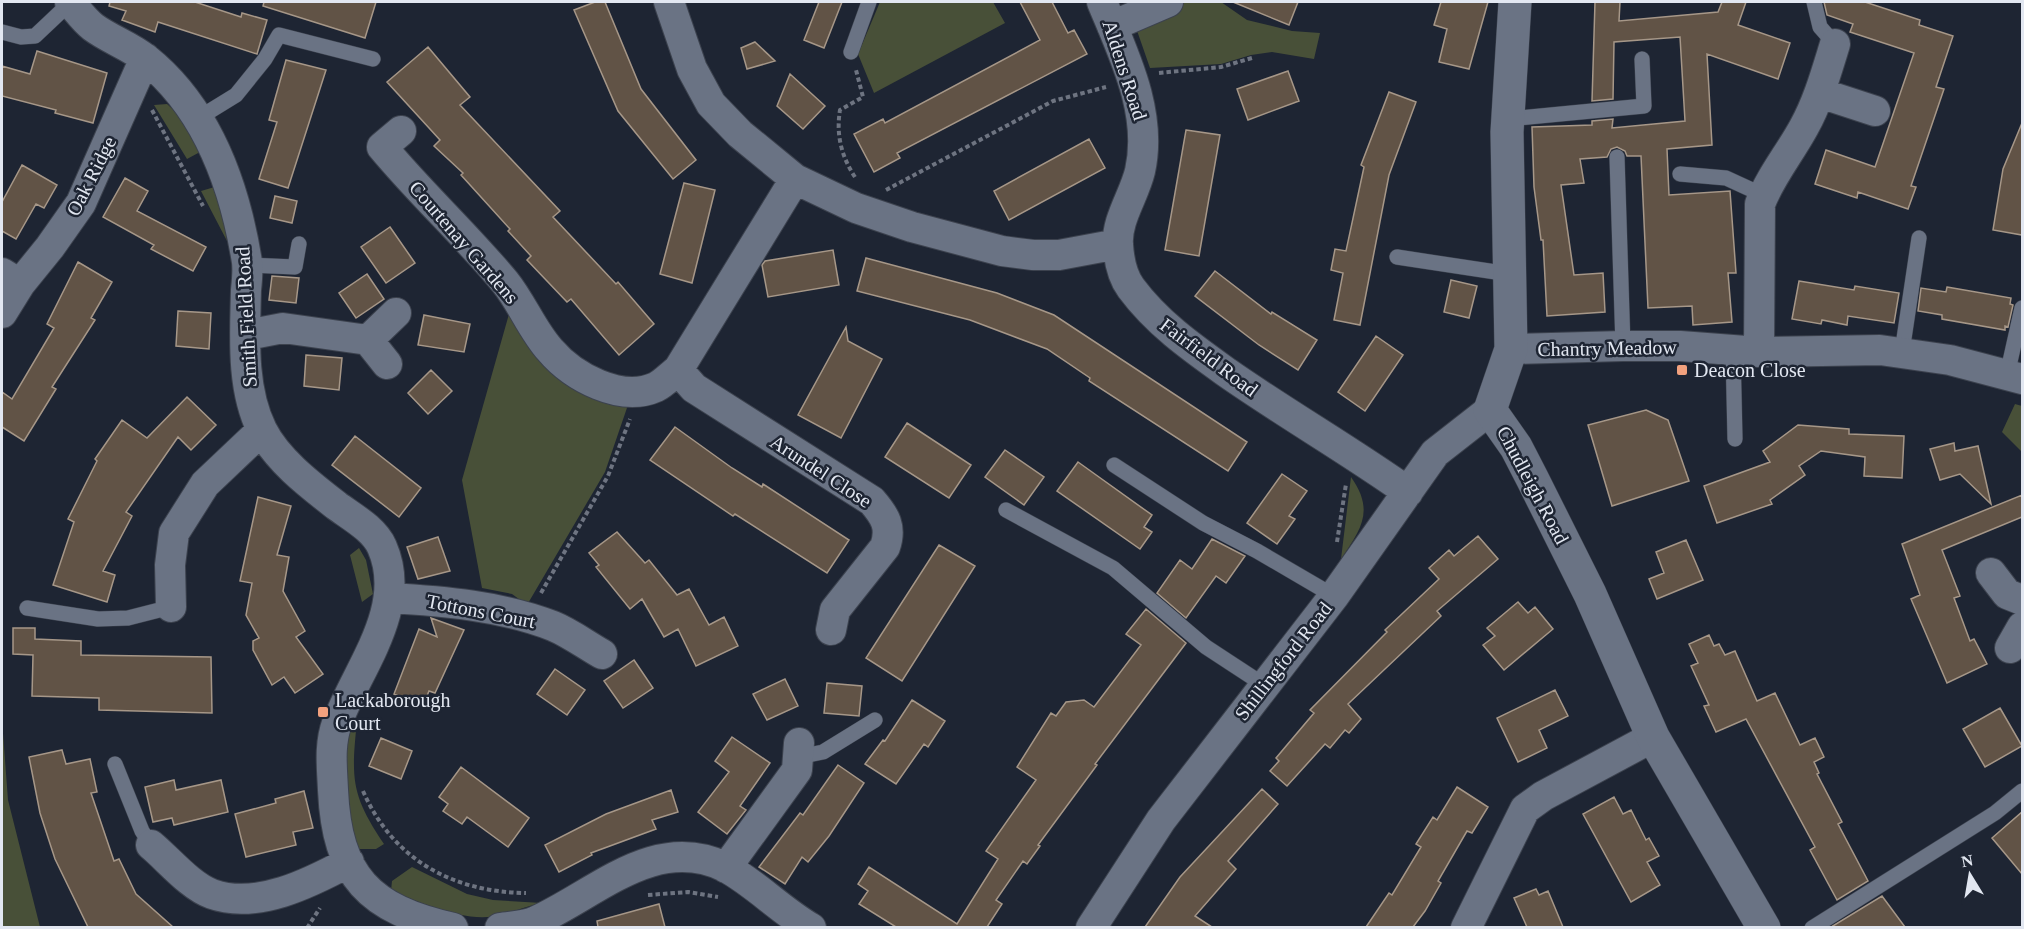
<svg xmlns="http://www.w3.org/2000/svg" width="2024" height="929" font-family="'Times New Roman',serif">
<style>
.green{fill:#485038}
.building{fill:#615346;stroke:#a69788;stroke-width:1.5}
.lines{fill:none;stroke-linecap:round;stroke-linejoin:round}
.service-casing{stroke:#3c424e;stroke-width:16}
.minor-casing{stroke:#3c424e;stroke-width:32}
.tertiary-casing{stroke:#3c424e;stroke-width:34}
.path{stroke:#6e7481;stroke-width:4;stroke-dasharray:4.5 3;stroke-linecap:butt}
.service{stroke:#6a7384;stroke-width:15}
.minor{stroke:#6a7384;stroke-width:30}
.tertiary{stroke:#6a7384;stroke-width:33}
.poi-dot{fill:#f2a17e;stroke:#1e2533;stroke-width:2}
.labels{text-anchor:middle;stroke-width:5;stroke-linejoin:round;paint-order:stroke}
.street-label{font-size:20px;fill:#e2e7f1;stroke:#1e2533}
.poi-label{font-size:20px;fill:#e2e7f1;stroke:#1e2533;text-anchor:start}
</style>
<rect width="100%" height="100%" fill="#1e2533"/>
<!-- green -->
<path class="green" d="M880 2H993L1005 23 874 93 858 54Z
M1180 2H1221L1247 20 1292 31 1320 33 1314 59 1272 52 1251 55 1221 64 1150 68 1134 22Z
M167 104 176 112 200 152 187 159 154 105Z
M218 186 227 241 201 191Z
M509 314 629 402 605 472 527 605 512 594 482 588 462 480Z
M2015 404 2022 406V452L2002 432Z
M1351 477C1375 511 1361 529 1341 559Z
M359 548 366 560 373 594 362 602 350 555Z
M2 720 8 800 40 927H2Z
M357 721C351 779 351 795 384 844L376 849H356L340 775 350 722Z
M412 867 467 894 493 900 542 903C528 906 514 911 501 915 465 924 423 903 391 891L392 881Z"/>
<!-- building -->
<path class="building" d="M110 2H195L241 17 242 13 267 20 257 54 158 22 155 32 122 20 126 11 109 6Z
M264 2H376L365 38 263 6Z
M595 2H605L641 89 696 160 673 179 618 111 574 10Z
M819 2H842L824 48 804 40Z
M1020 2H1052L1068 33 1074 30 1087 54 897 153 900 158 874 172 854 134 883 119 885 123 1040 40Z
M1233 2H1298L1289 25Z
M1441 2H1488L1469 69 1439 62 1447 29 1434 25Z
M1595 2H1620L1619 21 1718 12 1722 2H1746L1738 25 1790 43 1778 79 1707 54 1712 145 1667 149 1669 195 1730 191 1736 273H1728L1732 322 1693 325 1692 306 1648 308 1641 156H1627L1625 151 1617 147 1611 149 1607 157 1580 159 1584 183 1561 185 1574 275 1603 273 1605 312 1547 316 1543 240H1541L1534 187 1532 127 1592 125V121L1613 119 1612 128 1685 121 1680 37 1614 42 1613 99 1592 101Z
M1824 2H1865L1920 20 1919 25 1953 36 1936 87 1944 89 1911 186 1916 187 1908 209 1858 192 1857 198 1815 184 1826 150 1875 167 1914 53 1850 32 1853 24 1827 15Z
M755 42 775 61 747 69 741 48Z
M428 47 470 97 460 105 560 211 553 217 616 284 618 282 654 324 619 355 571 299 567 302 527 260 531 256 508 231 510 229 461 175 463 173 434 146 440 140 387 82Z
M37 51 107 73 93 123 55 113 56 110 2 96V66L30 74Z
M286 60 326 70 288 188 259 179 277 122 269 120Z
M1288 71 1299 101 1248 120 1237 89Z
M790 74 825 106 803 129 777 106Z
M1389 92 1416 102 1389 175 1360 325 1334 320 1343 273 1331 270 1335 249 1346 251 1364 167 1361 165Z
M2022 123V235L1993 230 2003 169Z
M1186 130 1220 135 1199 256 1165 250Z
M1089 139 1105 168 1009 220 994 191Z
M22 165 57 185 44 208 36 204 16 239 2 231V202Z
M125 178 148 191 137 211 206 247 193 271 151 249 154 245 103 217Z
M684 183 715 190 692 283 660 274Z
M275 196 297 201 292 223 270 218Z
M390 227 415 263 386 283 361 247Z
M833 250 839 285 768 297 762 265 765 261Z
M866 258 997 293 1054 315 1247 442 1228 471 1089 381 1090 378 1047 349 970 320 857 291Z
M78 262 112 282 91 318 95 320 52 387 56 389 24 441 2 427V392L12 399 54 328 47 324Z
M1215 271 1271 314 1272 312 1317 340 1298 370 1259 345 1195 296Z
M367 274 384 299 356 318 339 293Z
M272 276 299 278 296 303 269 300Z
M1451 280 1477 286 1469 318 1444 312Z
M1799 281 1854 290 1855 286 1899 293 1894 323 1848 316 1847 325 1822 320 1821 324 1792 319Z
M1947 287 2011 298 2010 304 2013 305 2008 327 2005 326V330L1942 319V315L1918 311 1921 288 1946 292Z
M178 311 211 313 209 349 176 346Z
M424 315 470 324 464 352 418 345Z
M846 327 848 341 882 359 841 438 798 415Z
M1376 336 1403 355 1365 411 1338 392Z
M306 355 342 358 339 390 304 386Z
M431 370 452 391 428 414 408 393Z
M187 397 216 425 191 450 178 437 126 512 132 516 103 571 115 575 107 602 53 585 74 522 68 519 97 461 95 459 122 420 147 438Z
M1646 410 1668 420 1689 481 1612 506 1588 425Z
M907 423 971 465 949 498 885 457Z
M1798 425 1849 429V434L1904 436 1902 478 1864 476 1865 457 1821 451 1799 466 1805 475 1770 500 1772 504 1717 523 1704 486 1770 462 1763 451Z
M675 427 732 468 762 487 763 484 849 540 827 573 735 514 733 516 650 460Z
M355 436 421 488 399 517 332 465Z
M1954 443 1955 451 1978 446 1991 504 1960 474 1940 480 1930 449Z
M1005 450 1044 477 1024 505 985 477Z
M1078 462 1152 515 1144 527 1152 532 1140 549 1057 491Z
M1282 474 1307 491 1289 516 1295 519 1277 544 1247 523Z
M2022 495V517L1942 550 1960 596 1954 598 1970 641 1974 639 1987 664 1947 683 1911 599 1920 595 1902 544Z
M258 497 291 506 277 555 289 557 283 591 305 631 296 637 323 674 295 693 284 677 272 685 253 650V641L259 638 246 615 252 583 240 581Z
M617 532 645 563 649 560 677 595 689 589 709 625 724 617 738 646 696 666 678 629 664 637 642 599 630 609 596 567 599 565 589 553Z
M1478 536 1498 559 1437 611 1441 616 1348 704 1361 719 1349 733 1345 730 1330 748 1325 744 1287 786 1270 771 1279 761 1276 758 1314 713 1310 710 1387 632 1385 630 1439 579 1429 568 1449 550 1454 556Z
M438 537 450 571 418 579 407 547Z
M1212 539 1245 556 1226 583 1216 576 1186 618 1157 593 1180 560 1192 569Z
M1686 540 1703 580 1657 599 1649 579 1664 573 1656 552Z
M939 545 975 566 902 681 866 658Z
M1518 602 1528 613 1535 607 1553 629 1504 670 1483 645 1495 636 1487 628Z
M1146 609 1186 643 1095 764 1097 765 1038 845 1040 846 1027 864 1023 861 996 900 1002 904 987 927H896L859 904 868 891 858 884 869 867 957 924 998 859 986 851 1036 780 1017 767 1051 713 1056 716 1066 702 1084 700 1094 707 1141 645 1126 634Z
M431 618 464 630 435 693 429 691 423 706 394 694 419 629 437 637Z
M13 628H35V639L81 641V655L211 657 212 713 99 710V698L32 696 33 655 13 654Z
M1709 635 1714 646 1719 644 1725 655 1735 651 1757 701 1775 693 1800 745 1815 738 1824 757 1814 762 1819 773 1817 774 1842 822 1838 824 1868 881 1837 900 1810 850 1815 847 1746 719 1716 732 1704 706 1709 705 1691 666 1698 663 1689 644Z
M634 660 653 688 623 708 604 681Z
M555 669 585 690 567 715 537 694Z
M785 679 798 706 767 720 753 694Z
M827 683 862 686 859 716 824 713Z
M1555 690 1568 716 1539 730 1547 748 1518 762 1497 718Z
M912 700 945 721 928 747 924 744 896 784 865 764 883 740 885 741Z
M2000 708 2022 746 1985 767 1963 729Z
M732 737 770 763 740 806 746 810 727 834 698 812 729 772 715 761Z
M381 738 412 751 401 779 369 766Z
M62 750 66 764 90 759 97 792 91 793 114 861 119 859 136 894 173 927H88L55 859 40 813 29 757Z
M838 765 864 783 829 836 808 862 802 857 785 884 759 867 800 813 803 815Z
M461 767 529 818 508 847 467 817 462 824 443 811 448 804 439 797Z
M174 780 176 790 221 780 228 812 174 825 172 818 153 822 145 787Z
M1457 787 1488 807 1472 833 1467 831 1438 881 1441 883 1425 911 1413 927H1366L1389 893 1392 895 1421 847 1416 844 1433 817 1437 820Z
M1262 789 1278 804 1228 861 1236 869 1195 916 1212 927H1145L1180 877Z
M671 790 678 812 652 820 656 829 591 853 592 855 559 872 545 845 606 814Z
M304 791 313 828 293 832 296 845 246 857 235 814 276 803 275 799Z
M1614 797 1623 814 1631 810 1646 840 1649 838 1659 856 1647 862 1660 885 1631 902 1583 814Z
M2022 812V874L1992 838Z
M1536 889 1539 895 1548 891 1563 927H1527L1514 898Z
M1882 896 1905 927H1831Z
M659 904 665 927H598L597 921Z"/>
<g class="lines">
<!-- service casing -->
<g class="service-casing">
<path id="service" d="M1814 2 1820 27 1835 44
M2 32 21 37 35 36 71 2
M851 52 869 2
M197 119 236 95 265 59 279 35 373 59
M1508 119 1644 106 1642 59
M1617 157 1623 346
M1680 174 1726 178 1763 195
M1397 257 1509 274
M248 265 295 267 299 244
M1733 350 1735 439
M1902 352 1919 238
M2007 375 2022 308
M1114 465 1203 523 1257 551 1334 596
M1006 510 1113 568 1206 647 1264 685
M27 608 98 619 128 618 171 607
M798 757 823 752 875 720
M115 764 142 831 151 845
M1812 928 1995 813 2022 791"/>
</g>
<!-- minor casing -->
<g class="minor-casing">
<path id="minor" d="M70 2C77 10 84 20 93 27 109 39 130 46 146 59 207 108 235 187 247 262 248 271 247 281 246 290 245 335 241 388 262 430 277 460 310 485 337 506 352 517 374 529 382 547 409 608 357 669 337 723 329 745 332 767 333 790 337 877 369 909 453 928
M669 2 692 69 711 104 740 134 795 179 856 208 912 227 1002 251 1033 255H1059L1118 244
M1102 2C1124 55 1153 113 1140 171 1134 196 1116 220 1118 245 1119 260 1122 276 1131 288 1157 323 1191 347 1226 372 1286 414 1349 450 1408 492
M1112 26 1168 2
M1820 93 1875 111
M401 131 382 147C421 194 466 235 505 282 522 303 532 330 550 350 573 377 621 403 656 387 664 383 671 375 678 370L795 179
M2 273 20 284 50 247 81 203 145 58
M2 313 20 284
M247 335 283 328 368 340 396 313
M368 340 387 364
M1511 349 1623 346H1680L1759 352 1880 350 1950 360 2022 379
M1759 352 1760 204C1770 177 1790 153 1804 127 1818 102 1826 73 1835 44
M678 370 694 388 872 501C885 516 892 527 885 547L835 610 831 630
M1991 573 2007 594 2022 600
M389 598C443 601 502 606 553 626 570 633 586 645 602 654
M171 607 170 565 174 533 205 484 262 430
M2010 648 2022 627
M151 845C169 860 190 886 212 894 257 910 310 883 349 862
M726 868 797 770 799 743
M500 928C512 926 526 926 536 921 596 894 655 833 725 867 755 883 780 910 811 928
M1091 928 1161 820 1334 596 1435 453 1490 410
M1466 928 1525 809 1543 796 1653 737"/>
</g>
<!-- tertiary casing -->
<g class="tertiary-casing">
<path id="tertiary" d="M1515 2 1507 132 1511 349 1490 410 1516 447 1532 478 1590 594 1653 737 1764 928"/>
</g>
<!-- path -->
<path class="path" d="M1159 73 1221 67 1252 58
M152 110 203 206
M855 177C841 156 836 134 840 110L863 97 856 70
M886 190 1053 101 1106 87
M1337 542 1346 484
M541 593 608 476 630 419
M363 791C393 860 453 892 526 893
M648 895 688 892 718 897
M307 928 320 908"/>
<!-- service -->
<use href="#service" class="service"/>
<!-- minor -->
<use href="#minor" class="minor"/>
<!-- tertiary -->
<use href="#tertiary" class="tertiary"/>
</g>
<!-- markers -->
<g class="poi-dot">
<rect x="1676" y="364" width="12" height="12" rx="3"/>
<rect x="317" y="706" width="12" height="12" rx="3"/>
</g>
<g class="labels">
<!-- street labels -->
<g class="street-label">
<text transform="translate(1125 70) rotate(72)" y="7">Aldens Road</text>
<text transform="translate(91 176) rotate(-63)" y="7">Oak Ridge</text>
<text transform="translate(464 242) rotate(49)" y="7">Courtenay Gardens</text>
<text transform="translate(246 317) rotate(-93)" y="7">Smith Field Road</text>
<text transform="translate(1607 348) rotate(-1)" y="7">Chantry Meadow</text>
<text transform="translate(1209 357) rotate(37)" y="7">Fairfield Road</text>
<text transform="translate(821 471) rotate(33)" y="7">Arundel Close</text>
<text transform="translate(1533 485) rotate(62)" y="7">Chudleigh Road</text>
<text transform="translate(481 611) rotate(11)" y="7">Tottons Court</text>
<text transform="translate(1283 661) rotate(-52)" y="7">Shillingford Road</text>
</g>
<!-- poi labels -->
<g class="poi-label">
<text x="1694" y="377">Deacon Close</text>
<text x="335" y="707">Lackaborough<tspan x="335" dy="23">Court</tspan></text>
</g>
</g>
<!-- border -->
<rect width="2024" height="929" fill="none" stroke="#e2e7f1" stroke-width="6"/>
<!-- north arrow -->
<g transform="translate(1970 875) rotate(349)" stroke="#1e2533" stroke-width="4.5" paint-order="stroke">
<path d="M0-4.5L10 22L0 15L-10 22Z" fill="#e2e7f1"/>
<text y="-9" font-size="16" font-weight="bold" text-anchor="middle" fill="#e2e7f1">N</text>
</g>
</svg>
